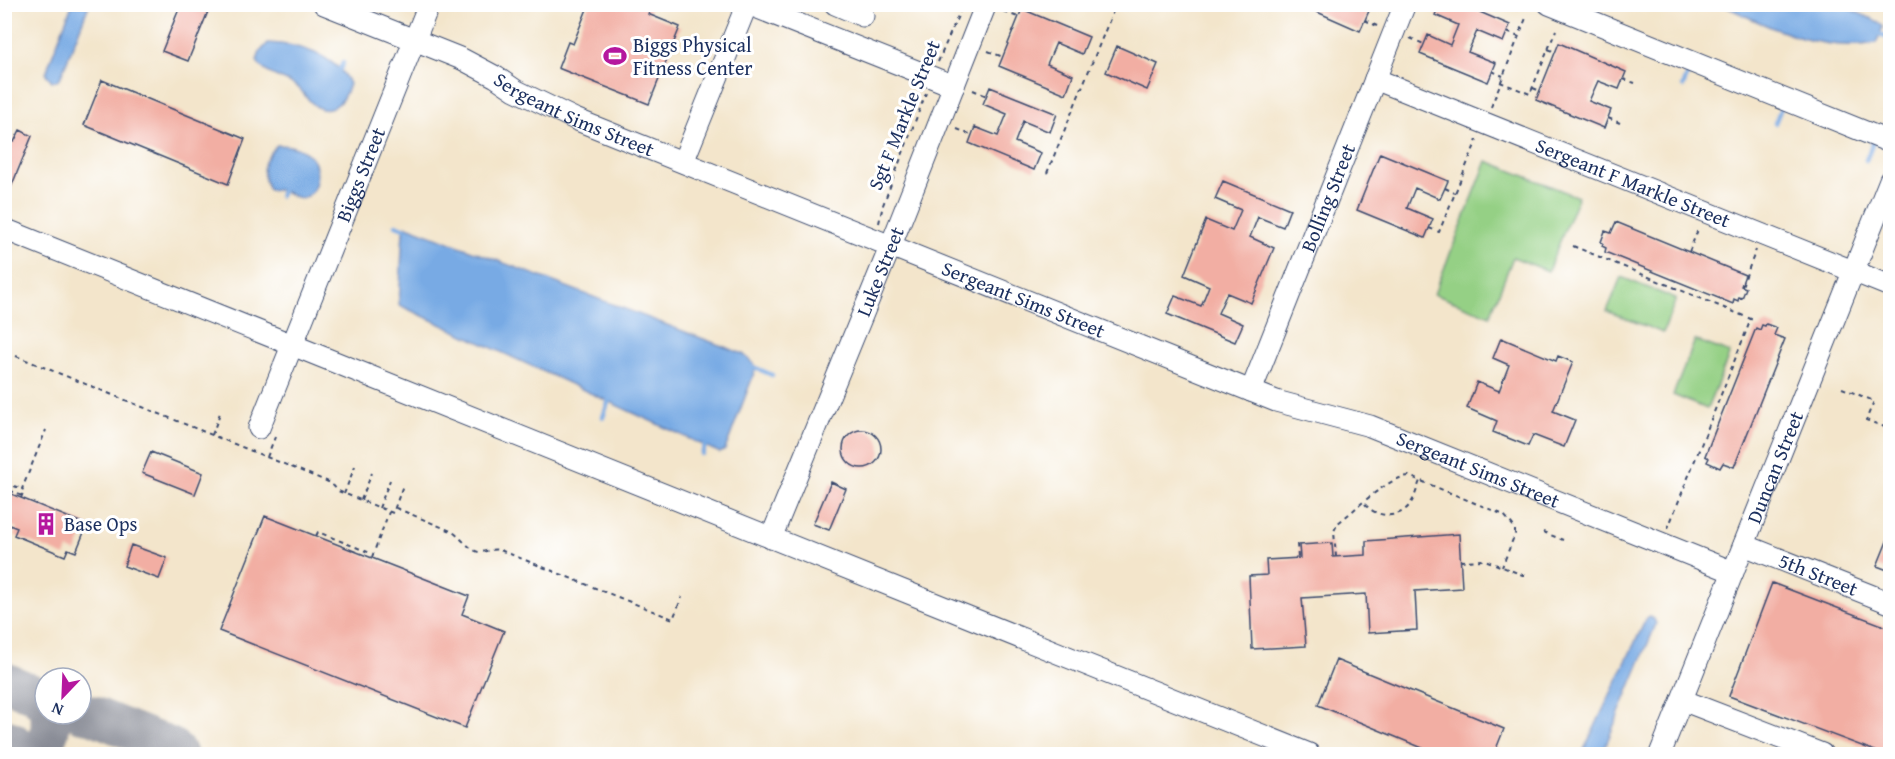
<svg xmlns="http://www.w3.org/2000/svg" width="1895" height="759" font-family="'Gentium Book Plus',serif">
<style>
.green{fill:#95d085;stroke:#588072;stroke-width:1.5}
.water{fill:#78aae4;stroke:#4a6ca1;stroke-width:1.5}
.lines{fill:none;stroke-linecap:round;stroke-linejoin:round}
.stream{stroke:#78aae4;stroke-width:4.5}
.taxiway{stroke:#878a94;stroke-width:39}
.building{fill:#f2aea3}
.minor-casing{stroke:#3b4a6e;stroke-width:23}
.path{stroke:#3b4a6e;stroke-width:2;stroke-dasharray:4.5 4.5;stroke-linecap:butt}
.minor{stroke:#fff;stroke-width:21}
.labels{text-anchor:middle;stroke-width:6;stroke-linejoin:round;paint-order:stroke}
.poi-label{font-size:20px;fill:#1b2f5e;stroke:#fff;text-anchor:start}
.street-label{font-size:20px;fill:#1b2f5e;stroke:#fff}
</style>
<rect width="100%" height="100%" fill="#fff"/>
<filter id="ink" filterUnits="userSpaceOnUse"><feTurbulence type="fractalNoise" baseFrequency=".0167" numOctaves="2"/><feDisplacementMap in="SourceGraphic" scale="12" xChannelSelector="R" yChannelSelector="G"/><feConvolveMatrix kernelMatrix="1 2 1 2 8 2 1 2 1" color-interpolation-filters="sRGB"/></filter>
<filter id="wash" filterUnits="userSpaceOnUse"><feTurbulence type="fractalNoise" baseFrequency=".008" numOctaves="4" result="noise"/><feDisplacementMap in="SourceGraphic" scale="24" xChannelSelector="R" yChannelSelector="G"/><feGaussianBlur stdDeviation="1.35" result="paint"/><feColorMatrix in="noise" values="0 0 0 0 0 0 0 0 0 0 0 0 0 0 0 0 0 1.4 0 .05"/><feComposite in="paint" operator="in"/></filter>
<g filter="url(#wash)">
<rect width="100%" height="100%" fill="#f3e5cb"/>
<!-- green -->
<path class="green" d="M1487 161 1578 197 1548 271 1513 257 1490 316 1434 294Z
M1621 277 1676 299 1663 333 1607 311Z
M1695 340 1730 353 1707 409 1673 395Z"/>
<!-- water -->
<path class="water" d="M72 5H89L61 76 57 81H52L46 74 49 64Z
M1723 5H1841L1879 22 1883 27 1876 43C1822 53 1771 29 1723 5Z
M268 43C297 44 337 55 349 84 343 105 327 120 309 100 304 95 302 90 296 86 282 76 266 77 257 61L260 52Z
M277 145C290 145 303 148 312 158 321 169 317 197 301 198 293 198 286 190 278 190 275 190 272 191 269 190 259 169 262 162 277 145Z
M407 226 743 354 754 364 756 368 725 450 720 453 399 305 403 231Z
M1650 617 1654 619 1656 624 1602 754H1582L1646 619Z"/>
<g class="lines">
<!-- stream -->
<path class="stream" d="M1880 34 1890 39
M340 69 343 63
M1683 86 1690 69
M1775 123 1783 103
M1866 160 1874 140
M280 196 282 191
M396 225 404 228
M756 368 772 375
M603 417 609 400
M702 454 705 446"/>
<!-- taxiway -->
<path class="taxiway" d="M4 681 36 695 45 704
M81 713 92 715 171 747 178 754
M4 738 12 741 26 754
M40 754 50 730V714"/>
</g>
<g id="blocks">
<!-- building -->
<path class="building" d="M181 4H211L188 61 162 51Z
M589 4H652L648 14 680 27 649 104 558 68 568 42 573 44Z
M1299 4H1352L1369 11 1360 31Z
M1440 4H1461L1510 25 1503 42 1477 31 1468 52 1496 63 1488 82 1420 54 1428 35 1450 45 1458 25 1435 15Z
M1022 9 1089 37 1082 54 1056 43 1047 64 1073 75 1066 94 999 66Z
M1559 43 1626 72 1619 89 1598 81 1589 101 1611 110 1604 128 1536 100Z
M1117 46 1158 64 1147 90 1106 72Z
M102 80 245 139 228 184 84 125Z
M990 87 1057 114 1050 132 1023 121 1015 142 1041 153 1034 170 969 143 975 127 998 136 1007 114 983 104Z
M20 130 32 136 5 202 4 138 14 142Z
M1380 153 1448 181 1440 199 1415 188 1407 208 1433 219 1425 238 1357 210Z
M1223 181 1290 209 1283 227 1258 217 1250 237 1274 248 1251 303 1227 293 1218 313 1243 324 1235 342 1167 314 1175 296 1201 306 1209 286 1184 275 1206 220 1232 231 1241 210 1215 199Z
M1616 222 1745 275 1741 286 1746 288 1742 298 1739 297 1738 301 1734 299 1733 304 1605 252 1606 248 1602 246 1603 243 1601 242 1605 231 1611 233Z
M1766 324 1777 328 1774 335 1785 339 1734 467 1723 463 1720 468 1707 462 1709 458 1705 456 1756 328 1760 330 1762 325 1765 326Z
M1501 338 1556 361 1558 356 1573 362 1553 411 1575 420 1564 447 1533 435 1528 446 1493 432 1497 421 1467 408 1477 382 1499 391 1509 365 1493 358Z
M843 449a19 19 0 1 1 38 0a19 19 0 1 1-38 0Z
M151 452 203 473 195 494 142 473Z
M831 482 846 489 829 530 813 524Z
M4 491 87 525 76 552 68 549 65 556 14 535 17 528 4 523Z
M265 516 469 596 462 614 504 631 465 728 219 631Z
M1459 534 1462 588 1415 591 1417 630 1368 633 1366 594 1302 598 1306 646 1252 649 1249 576 1267 575 1266 560 1300 558 1299 545 1332 543 1333 557 1366 555V541Z
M1890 534V571L1877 566Z
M131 545 167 558 159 579 124 566Z
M1772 583 1890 628V754H1883L1729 696Z
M1336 660 1504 729 1494 754H1437L1318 705Z"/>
</g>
</g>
<g filter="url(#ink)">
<use href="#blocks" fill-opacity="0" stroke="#3b4a6e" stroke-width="1.5"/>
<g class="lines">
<!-- minor casing -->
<g class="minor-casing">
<g id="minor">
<path id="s1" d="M324 4 462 59 496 77 515 90 575 119 1276 401 1370 426 1733 572"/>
<path d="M748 4 954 86"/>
<path d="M835 4 863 16"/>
<path d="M1549 4 1890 142"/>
<path id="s2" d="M1375 79 1890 286"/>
<path d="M683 162 747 4"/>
<path d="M4 229 1309 754"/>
<path id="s3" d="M1251 391 1405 4"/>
<path id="s4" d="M259 428 429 4"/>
<path id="s5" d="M771 538 891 245 986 4"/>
<path id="s6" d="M1744 545 1890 603"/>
<path d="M1682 700 1822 754"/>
<path id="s7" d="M1660 754 1890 180"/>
</g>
</g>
<!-- path -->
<path class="path" d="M1439 4V5
M1004 12 1018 17
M1365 20 1377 26
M1507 32 1519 37
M1410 38 1424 44
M1548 49 1556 52
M988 51 1003 57
M938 62 963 4
M1492 71 1503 76
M1623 79 1635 83
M1500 82 1530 94 1556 30
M1533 88 1540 91
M973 90 987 96
M1491 107 1526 18
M1608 118 1620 123
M957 129 972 135
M1047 173 1116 4
M1445 188 1455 193
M879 223 883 205 926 93
M1429 228 1439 232 1477 140
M1573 246 1751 319 1668 528
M1689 252 1699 227
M1742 286 1756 250
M16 356 331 483 338 491 393 513 403 485
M1842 388 1874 401 1866 420 1890 429
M212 435 220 413
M267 457 275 437
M344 494 355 466
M22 496 11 491 14 486 22 489
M21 498 24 490 22 489 46 430
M361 500 372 473
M1365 504C1376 518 1400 520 1411 503 1415 497 1417 488 1420 481
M379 508 390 480
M396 508 451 531C460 536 470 551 479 552 487 552 492 548 500 550L673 619 682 597
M1543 532 1563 540
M316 536 318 532 373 554
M1297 544 1298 558
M372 557 389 512
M1336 557 1334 531 1338 523C1355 510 1388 477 1409 476L1504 515 1515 528V534L1502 567
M1460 561 1485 560 1525 576"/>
<!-- minor -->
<use href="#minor" class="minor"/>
</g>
</g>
<!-- icons -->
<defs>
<g id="stadium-bare" transform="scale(1.8)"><path d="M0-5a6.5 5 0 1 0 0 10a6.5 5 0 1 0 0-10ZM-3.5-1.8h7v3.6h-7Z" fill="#b5179e" stroke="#fff" stroke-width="2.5" paint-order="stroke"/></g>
<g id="building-bare" transform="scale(1.8)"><path d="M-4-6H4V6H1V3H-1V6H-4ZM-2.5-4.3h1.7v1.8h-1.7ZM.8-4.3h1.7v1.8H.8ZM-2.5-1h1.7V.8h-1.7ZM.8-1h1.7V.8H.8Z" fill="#b5179e" stroke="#fff" stroke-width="2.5" paint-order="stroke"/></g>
</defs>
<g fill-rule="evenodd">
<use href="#stadium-bare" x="615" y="56"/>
<use href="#building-bare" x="46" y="524"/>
</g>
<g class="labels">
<!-- poi labels -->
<g class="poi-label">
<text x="633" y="52">Biggs Physical<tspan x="633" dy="23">Fitness Center</tspan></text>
<text x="64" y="531">Base Ops</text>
</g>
<!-- street labels -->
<g class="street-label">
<text dy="7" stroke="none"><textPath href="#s1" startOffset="274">Sergeant Sims Street</textPath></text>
<text transform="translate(904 115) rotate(-68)" y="7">Sgt F Markle Street</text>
<text dy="7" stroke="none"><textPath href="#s4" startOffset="273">Biggs Street</textPath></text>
<text dy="7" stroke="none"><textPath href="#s2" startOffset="278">Sergeant F Markle Street</textPath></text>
<text dy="7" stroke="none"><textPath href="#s3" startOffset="208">Bolling Street</textPath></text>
<text dy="7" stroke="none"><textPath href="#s5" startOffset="288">Luke Street</textPath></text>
<text dy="7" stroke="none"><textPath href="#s1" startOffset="760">Sergeant Sims Street</textPath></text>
<text dy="7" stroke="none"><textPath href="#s7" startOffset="309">Duncan Street</textPath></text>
<text dy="7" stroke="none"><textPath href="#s1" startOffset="1246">Sergeant Sims Street</textPath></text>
<text dy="7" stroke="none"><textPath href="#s6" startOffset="80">5th Street</textPath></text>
</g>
</g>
<!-- margin -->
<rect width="1895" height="759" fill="none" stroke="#fff" stroke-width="24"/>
<!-- north arrow -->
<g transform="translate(63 696) rotate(203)"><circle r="28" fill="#ffffff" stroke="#a4acbf" stroke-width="1.5"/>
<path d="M0-4.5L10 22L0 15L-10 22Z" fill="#b5179e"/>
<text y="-9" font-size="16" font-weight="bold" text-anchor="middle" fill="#1b2f5e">N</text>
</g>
</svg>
